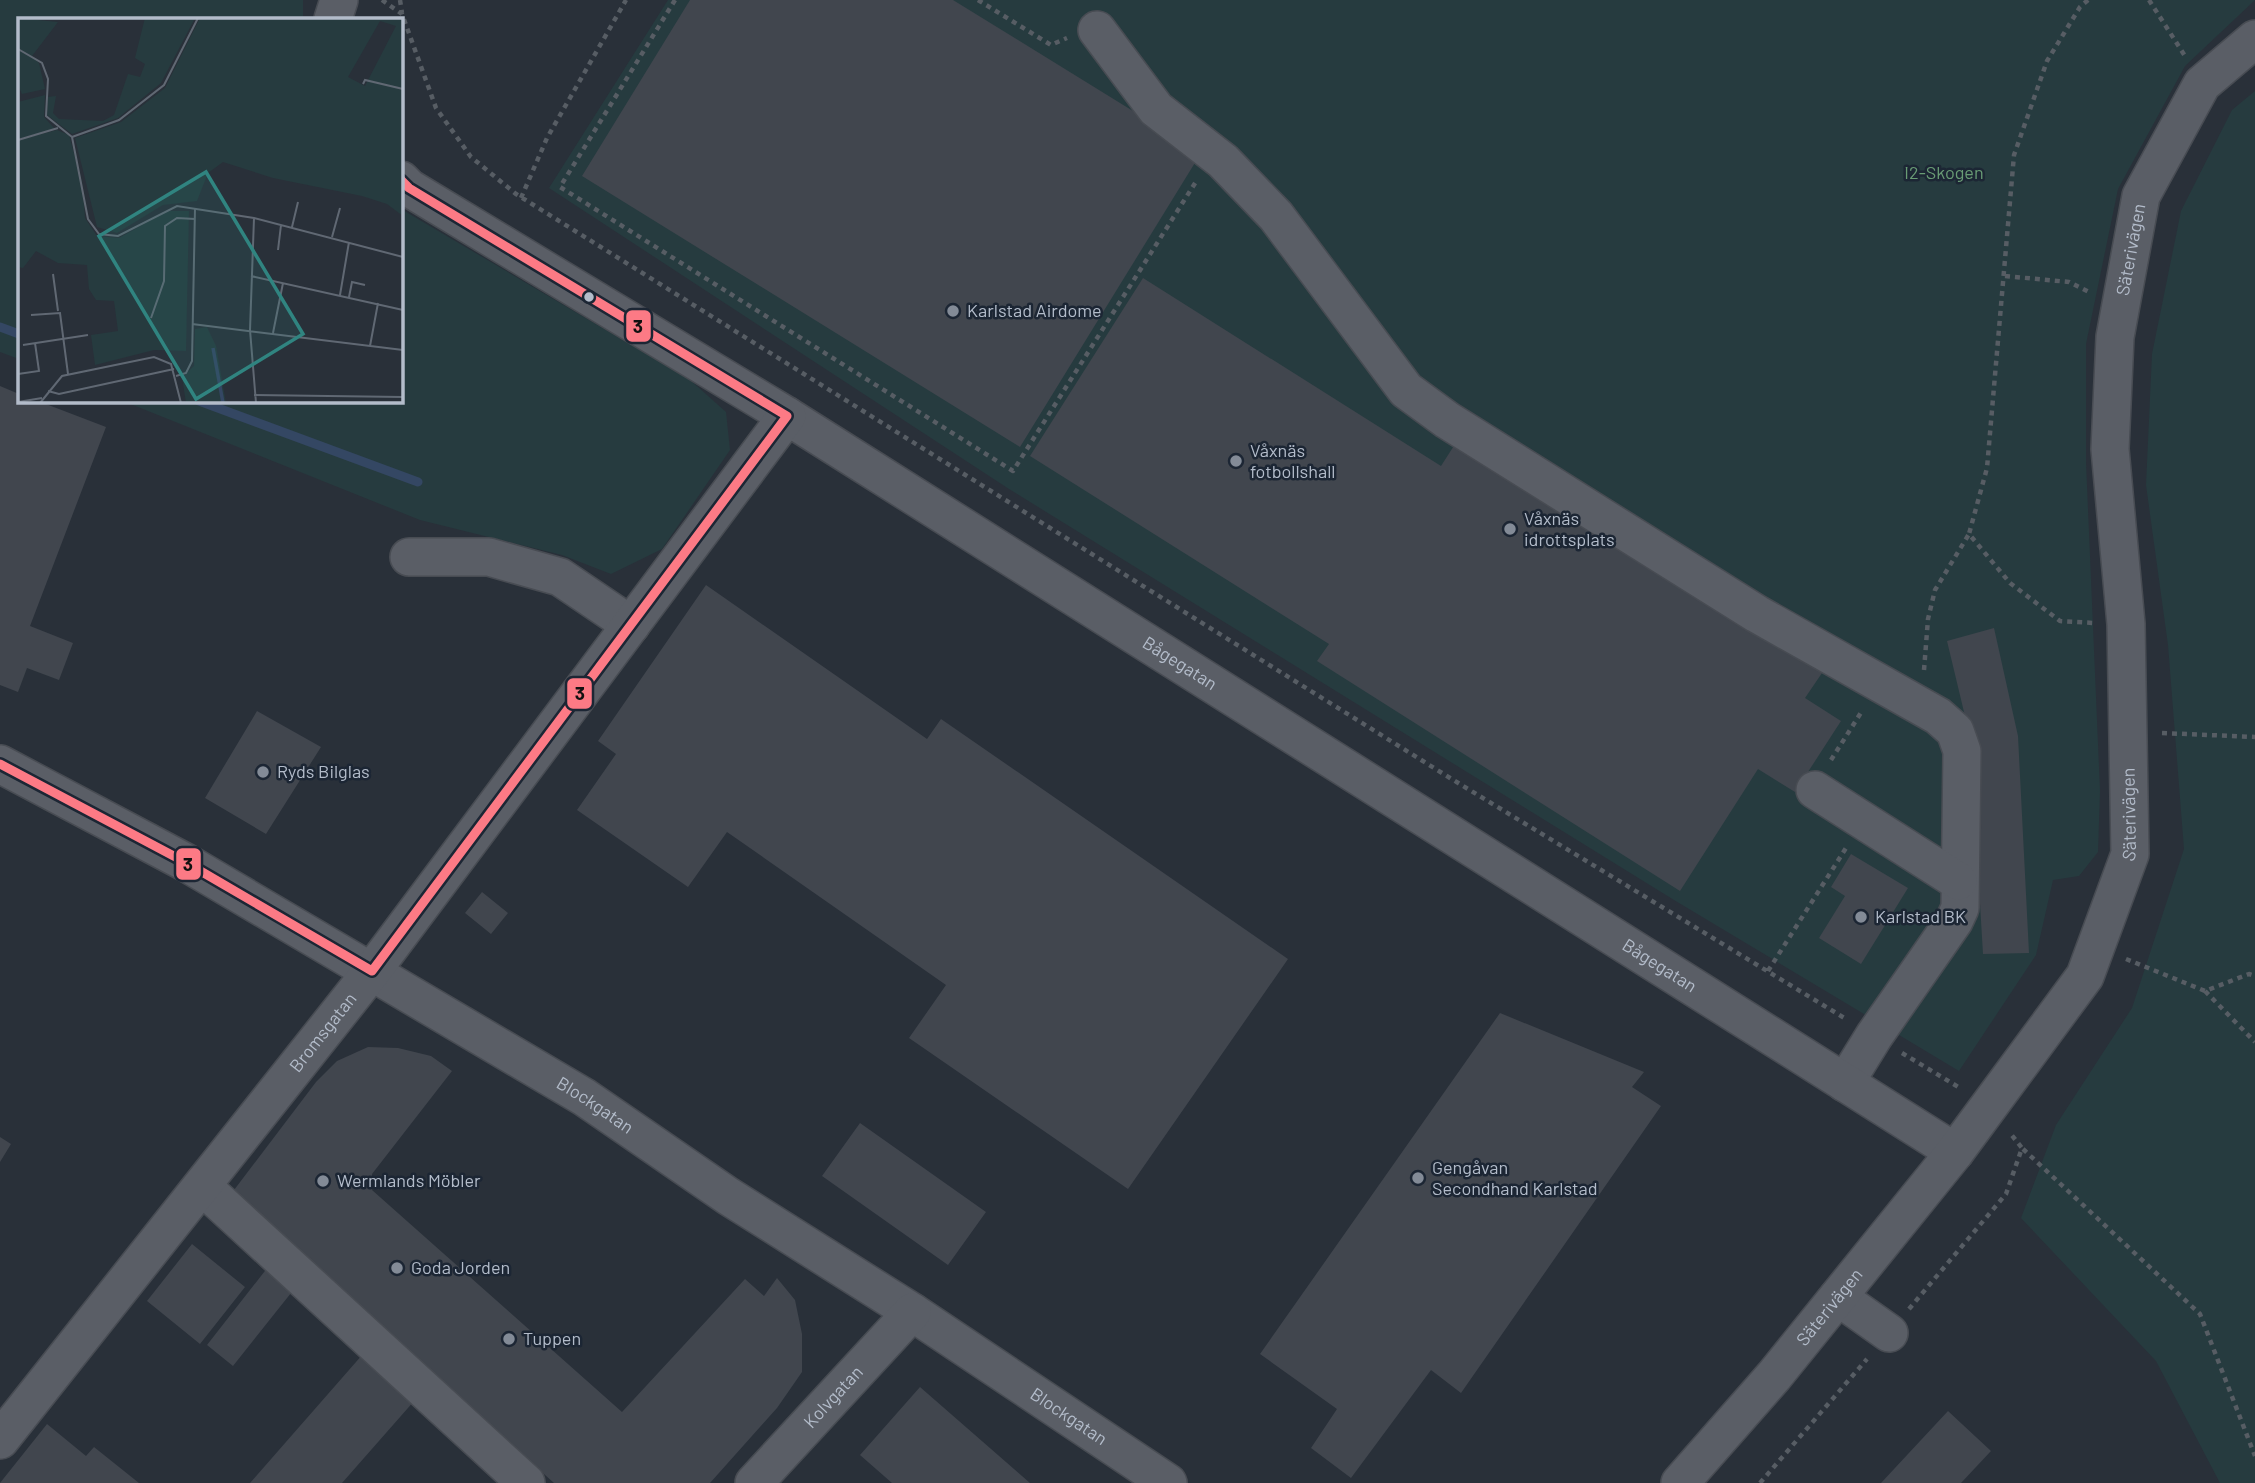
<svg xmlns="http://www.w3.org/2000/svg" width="2255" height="1483" font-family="Barlow,sans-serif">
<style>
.green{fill:#263b3f}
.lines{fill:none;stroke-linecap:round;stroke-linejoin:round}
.stream{stroke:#344763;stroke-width:9}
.building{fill:#41464e}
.minor-casing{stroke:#484c53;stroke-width:40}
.path{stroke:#575d64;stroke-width:4.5;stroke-dasharray:5 5;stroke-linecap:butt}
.minor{stroke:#5a5e66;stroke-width:37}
.bus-1-casing{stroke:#1c2634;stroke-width:14}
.bus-1{stroke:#fc7a85;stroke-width:9}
.bus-dot{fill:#b3bcca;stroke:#1c2634;stroke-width:2.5}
.poi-dot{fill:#838b97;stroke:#1c2634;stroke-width:2.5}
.labels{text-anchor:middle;stroke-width:5;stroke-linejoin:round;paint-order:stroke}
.park-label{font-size:18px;fill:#699c75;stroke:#1c2634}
.street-label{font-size:18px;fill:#b3bcca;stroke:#1c2634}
.poi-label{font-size:18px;fill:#b3bcca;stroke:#1c2634;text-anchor:start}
.inset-river{fill:none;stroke:#344763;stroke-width:3.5}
.inset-road{fill:none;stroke:#606873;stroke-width:2}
.view{fill:#308480;fill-opacity:0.15;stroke:#308480;stroke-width:3.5}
.inset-edge{fill:none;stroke:#b3bcca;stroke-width:3.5}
.line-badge{stroke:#1c2634;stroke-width:2.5}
.pale-badge-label{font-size:19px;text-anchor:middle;font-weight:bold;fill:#111}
</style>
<rect width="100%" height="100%" fill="#293039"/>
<!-- green -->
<path class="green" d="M0 0H303V19H19V359L0 352Z
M668 0H2255L2185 66 2118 189 2086 344V462L2100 791 2098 852 2079 876 2053 880 2036 955 1959 1071 1674 900 1009 489 549 188Z
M2255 91V1483H2220L2156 1361 2021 1218 2056 1125 2132 1008 2184 849 2168 645 2146 485 2152 354 2181 211 2232 110Z
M401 209 689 379 726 412 730 450 662 549 611 574 562 555 420 520 123 401H401Z"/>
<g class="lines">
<!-- stream -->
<path class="stream" d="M0 327 19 334
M199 401 418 482"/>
</g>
<!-- building -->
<path class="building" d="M690 0H953L1201 153 1020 447 582 176Z
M1143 278 1441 466 1457 441 1822 673 1805 698 1841 721 1795 792 1758 769 1680 891 1317 661 1329 644 1030 456Z
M0 386 19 394V401H38L106 427 30 626 73 643 59 680 27 668 18 692 0 685Z
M706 585 927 739 941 719 1288 959 1128 1189 909 1038 946 985 727 832 688 887 577 810 616 754 598 741Z
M1994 628 2018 736 2029 953 1983 954 1970 737 1947 641Z
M257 711 321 747 266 834 205 798Z
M1851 854 1908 888 1861 964 1819 938 1845 896 1831 887Z
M482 892 508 913 491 934 465 913Z
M1500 1013 1644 1072 1632 1087 1661 1106 1461 1393 1431 1370 1351 1478 1311 1448 1337 1409 1260 1354Z
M368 1047 398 1048 431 1056 452 1071 372 1174V1190L622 1412 745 1279 764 1296 777 1278 795 1300 802 1334V1372L777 1408 710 1483H554L231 1194 316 1082 337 1061Z
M860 1123 986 1212 948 1265 822 1176Z
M0 1137 11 1144 0 1162Z
M192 1244 245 1287 200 1344 147 1301Z
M268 1267 295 1288 233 1366 207 1345Z
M363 1354 415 1400 342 1483H250Z
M920 1387 1030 1483H892L860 1455Z
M1948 1411 1991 1451 1961 1483H1881Z
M47 1424 86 1456 94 1447 139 1483H0Z"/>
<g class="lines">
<!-- minor casing -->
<g class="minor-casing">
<g id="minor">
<path d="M333 19 339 0"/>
<path d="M1097 30 1156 109 1223 161 1276 216 1406 390 1447 420 1757 614 1938 716 1955 731 1962 751 1960 908 1954 921 1874 1036 1845 1083"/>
<path id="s1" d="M401 180 409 188 787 416 1955 1152"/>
<path d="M409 557H489L560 577 631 625"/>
<path id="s2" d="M0 764 185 862 584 1097 728 1196 912 1312 1168 1483"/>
<path d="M1815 790 1958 881"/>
<path d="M203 1187 526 1483"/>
<path d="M1838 1297 1889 1333"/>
<path id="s3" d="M0 1440 372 971 787 416"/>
<path id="s4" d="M754 1483 912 1312"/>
<path id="s5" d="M1680 1483 1774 1376 1955 1152 2085 976 2130 854 2126 624 2110 449 2115 337 2141 196 2202 84 2255 39"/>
</g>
</g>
<!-- path -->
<path class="path" d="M382 0 402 14 436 108 471 157 516 194 1450 778 1846 1019
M400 0 402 13
M675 0 560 187 1013 471 1197 180
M978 0 1051 45 1067 38
M2088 0 2080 7 2047 61 2014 155 1987 468 1969 534 2010 583 2060 621 2094 623
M2149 0 2185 56
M521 198 547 138 626 0
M2005 276 2069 282 2089 292
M1924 670 1928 619 1935 590 1969 534
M2162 733 2255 737
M1831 760 1862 711
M2126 959 2205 991 2249 974 2255 976
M1768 971 1846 848
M2205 991 2255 1042
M1902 1053 1960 1088
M2023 1149 2200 1314 2255 1456
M1909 1309 2006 1194 2022 1148 2010 1133
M1760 1483 1867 1359"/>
<!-- minor -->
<use href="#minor" class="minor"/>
<!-- bus-1 casing -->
<g class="bus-1-casing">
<path id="bus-1" d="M401 180 409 188 787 416
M0 764 185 862 372 971
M372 971 787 416"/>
</g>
<!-- bus-1 -->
<use href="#bus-1" class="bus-1"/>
</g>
<!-- markers -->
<circle class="bus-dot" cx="589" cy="297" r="6"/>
<g class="poi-dot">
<circle cx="953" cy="311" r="7"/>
<circle cx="1236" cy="461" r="7"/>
<circle cx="1510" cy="529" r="7"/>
<circle cx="263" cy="772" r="7"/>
<circle cx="1861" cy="917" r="7"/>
<circle cx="1418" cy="1178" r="7"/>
<circle cx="323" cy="1181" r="7"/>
<circle cx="397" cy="1268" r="7"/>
<circle cx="509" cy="1339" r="7"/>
</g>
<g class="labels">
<!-- park labels -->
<g class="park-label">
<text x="1944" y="179">I2-Skogen</text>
</g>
<!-- street labels -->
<g class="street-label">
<text dy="6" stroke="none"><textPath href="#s5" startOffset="1386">Säterivägen</textPath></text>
<text dy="6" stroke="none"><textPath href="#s1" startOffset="917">Bågegatan</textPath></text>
<text dy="6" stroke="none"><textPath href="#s5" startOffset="819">Säterivägen</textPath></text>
<text dy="6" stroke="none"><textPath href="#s1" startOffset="1484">Bågegatan</textPath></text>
<text dy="6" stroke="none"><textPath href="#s3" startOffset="520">Bromsgatan</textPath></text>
<text dy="6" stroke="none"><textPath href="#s2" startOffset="686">Blockgatan</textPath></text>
<text dy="6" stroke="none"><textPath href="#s5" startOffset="231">Säterivägen</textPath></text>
<text dy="6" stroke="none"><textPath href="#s4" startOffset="117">Kolvgatan</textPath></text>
<text dy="6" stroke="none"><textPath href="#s2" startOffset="1253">Blockgatan</textPath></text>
</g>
<!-- poi labels -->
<g class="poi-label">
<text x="967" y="317">Karlstad Airdome</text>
<text x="1250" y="457">Våxnäs<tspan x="1250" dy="21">fotbollshall</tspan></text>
<text x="1524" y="525">Våxnäs<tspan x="1524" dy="21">idrottsplats</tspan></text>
<text x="277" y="778">Ryds Bilglas</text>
<text x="1875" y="923">Karlstad BK</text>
<text x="1432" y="1174">Gengåvan<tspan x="1432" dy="21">Secondhand Karlstad</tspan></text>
<text x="337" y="1187">Wermlands Möbler</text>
<text x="411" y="1274">Goda Jorden</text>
<text x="523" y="1345">Tuppen</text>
</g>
</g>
<!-- overview -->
<g transform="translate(18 18)">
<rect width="385" height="385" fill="#293039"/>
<path d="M0 0 40 4 14 38 21 45 27 71 4 76 0 67ZM127 0H177L143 65 100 100 54 116 29 97 30 79 38 78 35 95 41 101 85 103 96 97 110 56 122 59 127 46 117 40ZM182 0H385V198L369 186 344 178 255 160 205 144 190 155 179 183 145 187 99 215 79 209 57 120 103 104 147 70ZM362 3 378 8 347 68 330 59ZM27 77 26 99 37 111 0 121V84ZM39 112 51 117 64 164 67 200 79 218 101 220 149 193H171L168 333 136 332 77 347 73 317 100 313 96 283 78 282 71 271 69 247 40 245 18 233 5 250 0 249V122ZM189 309 198 328 208 385H168L164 359 176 348 177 311Z" fill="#263b3f" fill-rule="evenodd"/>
<path class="inset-river" d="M195 330 205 385"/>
<path class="inset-road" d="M0 31 24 45 30 61 28 98 54 119M345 66 347 62 385 71M54 119 70 201 81 216 100 218 159 188 236 200 385 239M54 119 101 102 146 67 180 0M0 122 40 110M236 200 232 312 238 385M274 209 280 184M314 219 322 190M260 232 263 207M35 256 40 293M233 258 385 292M322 277 331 224M331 279 334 264 347 267M13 297 42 295 50 356M133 300 146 263 147 208 159 200 177 201M174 306 385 332M255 315 265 265M5 327 70 317M352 328 360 285M0 356 21 353 17 325M158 358 168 355 174 343 177 190M30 373 41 376 156 351M236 377 385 379M0 384 24 380M22 385 44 358 136 339 153 346 163 385"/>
<path class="view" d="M188 154 285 316 178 381 81 218Z"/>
<rect width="385" height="385" class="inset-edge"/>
</g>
<g class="line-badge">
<rect x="625" y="309" width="27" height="34" rx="7" fill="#fc7a85"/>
<rect x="566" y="677" width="27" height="33" rx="7" fill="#fc7a85"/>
<rect x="175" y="847" width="27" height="34" rx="7" fill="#fc7a85"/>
</g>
<g class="pale-badge-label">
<text x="638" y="333">3</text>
<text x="580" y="700">3</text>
<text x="188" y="871">3</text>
</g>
</svg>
